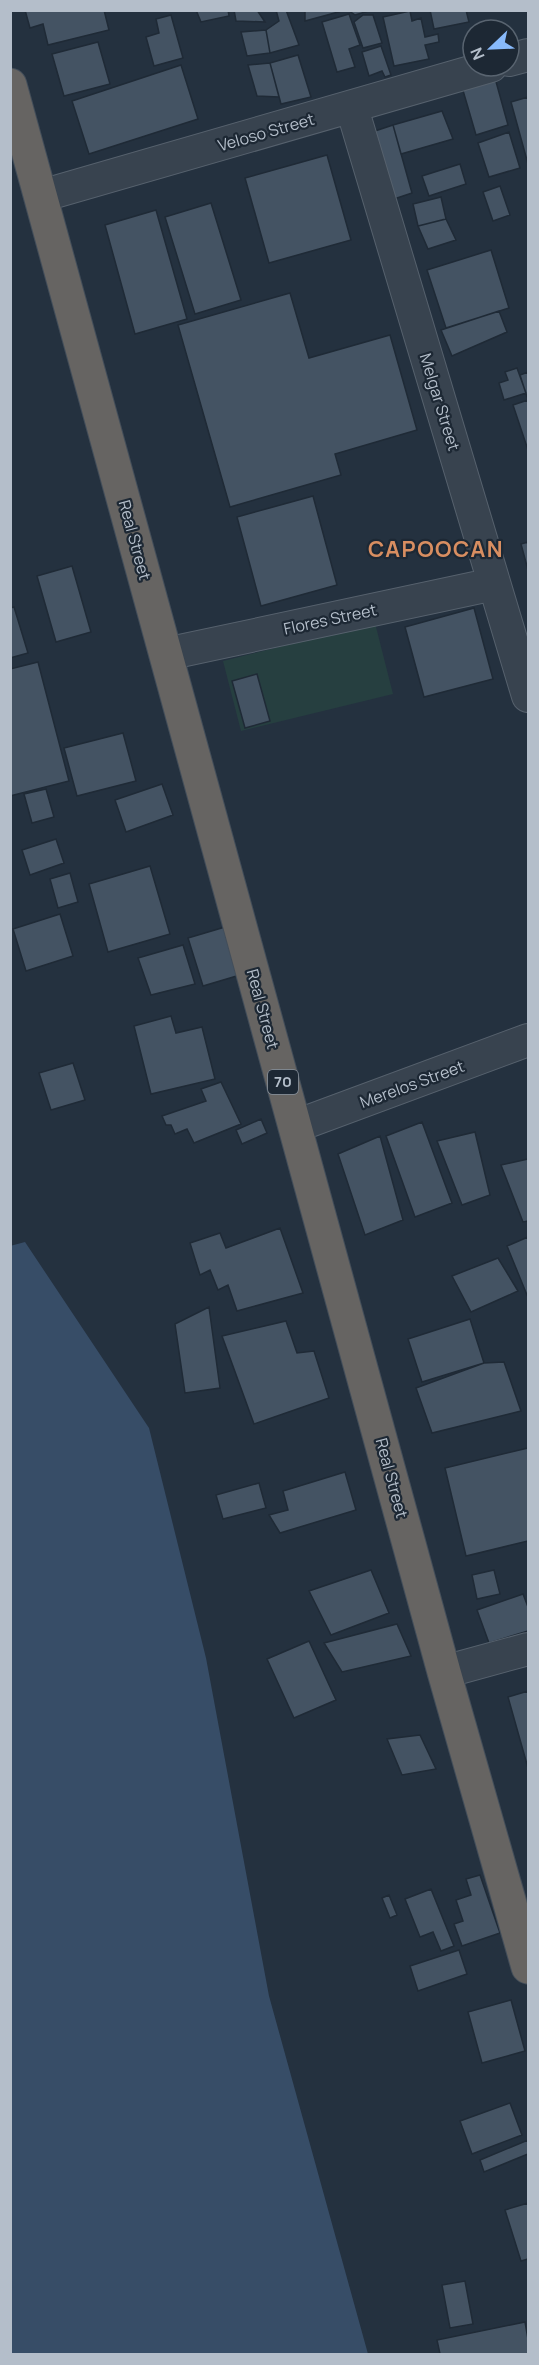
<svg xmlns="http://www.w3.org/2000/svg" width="539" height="2365" font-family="Manrope,sans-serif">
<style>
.green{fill:#263f40}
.water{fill:#374d67}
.building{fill:#445363;stroke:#1f2a36;stroke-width:1.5}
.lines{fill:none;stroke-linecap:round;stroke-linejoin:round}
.minor-casing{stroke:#56616d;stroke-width:34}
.trunk-casing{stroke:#434e5a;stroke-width:35}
.minor{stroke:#38434f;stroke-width:32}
.trunk{stroke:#666462;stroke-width:33}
.labels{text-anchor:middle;stroke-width:4.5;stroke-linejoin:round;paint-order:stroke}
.shield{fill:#1d2834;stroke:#87919d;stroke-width:1.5}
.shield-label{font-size:15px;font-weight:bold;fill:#b4beca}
.street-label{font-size:16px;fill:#b4beca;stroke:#1d2834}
.district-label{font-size:22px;font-weight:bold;letter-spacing:1.5px;fill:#d88e61;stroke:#1d2834}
</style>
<rect width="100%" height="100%" fill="#24313f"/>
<!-- green -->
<path class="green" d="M375 623 393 694 241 731 223 661Z"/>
<!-- water -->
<path class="water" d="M25 1242 149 1428 206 1658 269 1996 368 2354H11L10 1246Z"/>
<!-- building -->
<path class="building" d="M25 10H104L109 30 48 45 43 24 30 28Z
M196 10H228L229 16 201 22Z
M234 10H257L265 22 236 21Z
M276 10H286L299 45 270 53 266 30 279 21Z
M305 10H342V11L305 21Z
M348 10H372L355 15Z
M430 10H466L469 22 434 29Z
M410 11 412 21 421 18 425 37 438 34 439 42 425 45 429 59 394 66 383 17Z
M349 14 360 45 349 49 355 67 337 72 322 22Z
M171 15 183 58 154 66 146 37 159 33 156 19Z
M363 15H373L382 43 363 48 354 22Z
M266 30 270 53 247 56 241 32Z
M98 42 110 84 64 96 52 54Z
M381 46 391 75 385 77 382 71 369 76 362 52Z
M298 55 311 97 281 104 270 63Z
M270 63 279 97 257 96 248 65Z
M181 65 198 119 89 154 72 101Z
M495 78 508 125 476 135 462 87Z
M528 97V164L511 102Z
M442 111 453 139 401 154 393 125Z
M393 125 412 193 394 199 372 132Z
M509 132 520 168 489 177 478 143Z
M327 155 351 240 269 263 245 178Z
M460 164 466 184 429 196 422 176Z
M500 186 510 215 493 221 483 192Z
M441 197 446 219 418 226 413 204Z
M211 203 241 300 195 314 165 217Z
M156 210 187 319 135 334 105 225Z
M446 219 456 240 428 249 418 226Z
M491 250 509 308 446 328 427 270Z
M290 293 309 358 390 335 417 430 335 454 341 475 230 507 178 325Z
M499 311 507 332 452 356 441 330Z
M517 368 526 393 504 400 499 383 508 380 505 372Z
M528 372V450L513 405 528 400 520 375Z
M313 496 337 585 261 606 237 517Z
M528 542V570L521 544Z
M72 566 91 632 56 642 37 576Z
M14 607 28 653 10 658V608Z
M474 608 493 679 424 697 405 627Z
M38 662 69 781 10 796V669Z
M257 674 270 721 245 728 232 681Z
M123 733 136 781 77 796 64 748Z
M162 784 173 815 126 832 115 800Z
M46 789 54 817 32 823 24 794Z
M56 839 64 863 30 875 22 850Z
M150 866 170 934 108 952 89 884Z
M70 873 78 902 58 908 50 879Z
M60 914 73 956 26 971 13 929Z
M225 927 240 975 203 986 188 938Z
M183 945 195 984 151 995 138 958Z
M171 1016 176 1033 202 1027 215 1079 151 1094 134 1026Z
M73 1063 85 1100 51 1110 39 1073Z
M221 1082 241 1124 194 1143 187 1129 175 1134 171 1125H166L162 1116 206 1101 201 1089Z
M261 1119 267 1133 242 1144 236 1130Z
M422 1122 452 1203 415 1217 386 1136Z
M475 1132 490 1195 462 1205 437 1141Z
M380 1136 403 1220 365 1235 338 1154Z
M528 1159V1221L523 1222 501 1165Z
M280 1228 303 1293 237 1311 228 1285 218 1290 210 1270 200 1275 190 1243 220 1233 226 1248Z
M528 1237V1294L527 1295 507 1246Z
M498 1258 518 1291 471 1312 452 1276Z
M209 1307 220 1388 185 1393 175 1324Z
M470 1319 484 1363 422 1382 408 1339Z
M286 1321 297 1353 314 1351 329 1398 254 1424 222 1336Z
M504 1362 521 1411 432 1433 416 1388 484 1363Z
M528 1448V1541L466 1556 445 1468Z
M345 1472 356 1510 280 1533 269 1515 288 1510 283 1491Z
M259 1483 266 1508 223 1519 216 1495Z
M371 1570 389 1613 331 1635 309 1591Z
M494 1570 500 1594 477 1599 472 1575Z
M523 1594 528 1607V1631L489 1643 477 1610Z
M397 1624 411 1656 342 1672 324 1643Z
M309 1641 336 1700 294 1718 267 1659Z
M528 1691V1768L508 1697Z
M420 1735 436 1769 402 1775 387 1739Z
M480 1875 500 1933 462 1946 454 1924 463 1921 456 1900 471 1895 466 1879Z
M431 1889 454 1946 441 1951 433 1932 420 1937 405 1899Z
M389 1895 397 1915 390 1918 382 1898Z
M459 1950 467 1974 418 1991 410 1966Z
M511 2000 525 2051 482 2063 468 2012Z
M510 2103 522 2135 472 2154 460 2121Z
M528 2140V2154L484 2172 480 2160Z
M528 2203V2259L521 2261 505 2210Z
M465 2281 473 2324 450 2328 442 2285Z
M525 2322 528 2339V2354H440L437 2340Z"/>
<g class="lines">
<!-- minor casing -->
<g class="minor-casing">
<path id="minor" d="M509 60 528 55
M352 108 528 696
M41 196 491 66
M166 654 494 584
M296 1126 528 1040
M444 1672 528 1649"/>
</g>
<!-- trunk casing -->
<g class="trunk-casing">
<path id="trunk" d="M10 85 444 1672 528 1967"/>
</g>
<!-- minor -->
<use href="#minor" class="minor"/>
<!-- trunk -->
<use href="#trunk" class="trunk"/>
</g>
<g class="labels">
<!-- shield labels -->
<rect class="shield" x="268" y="1070" width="30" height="24" rx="4.5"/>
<g class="shield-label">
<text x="283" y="1087">70</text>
</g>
<!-- street labels -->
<g class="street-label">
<text transform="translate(266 132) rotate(-16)" y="6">Veloso Street</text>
<text transform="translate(440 402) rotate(73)" y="6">Melgar Street</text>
<text transform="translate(135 540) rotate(75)" y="6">Real Street</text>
<text transform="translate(330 619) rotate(-12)" y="6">Flores Street</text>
<text transform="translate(263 1009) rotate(75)" y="6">Real Street</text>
<text transform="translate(412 1084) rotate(-20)" y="6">Merelos Street</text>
<text transform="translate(392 1478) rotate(75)" y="6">Real Street</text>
</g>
<!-- district labels -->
<g class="district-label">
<text x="436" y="557">CAPOOCAN</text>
</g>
</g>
<!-- border -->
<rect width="539" height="2365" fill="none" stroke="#b4beca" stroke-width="24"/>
<!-- north arrow -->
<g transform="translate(491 48) rotate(247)"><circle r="28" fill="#1d2834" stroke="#596470" stroke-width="1.5"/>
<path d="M0-4.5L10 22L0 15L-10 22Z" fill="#88bafb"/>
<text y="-9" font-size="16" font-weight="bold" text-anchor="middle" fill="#b4beca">N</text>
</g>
</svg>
